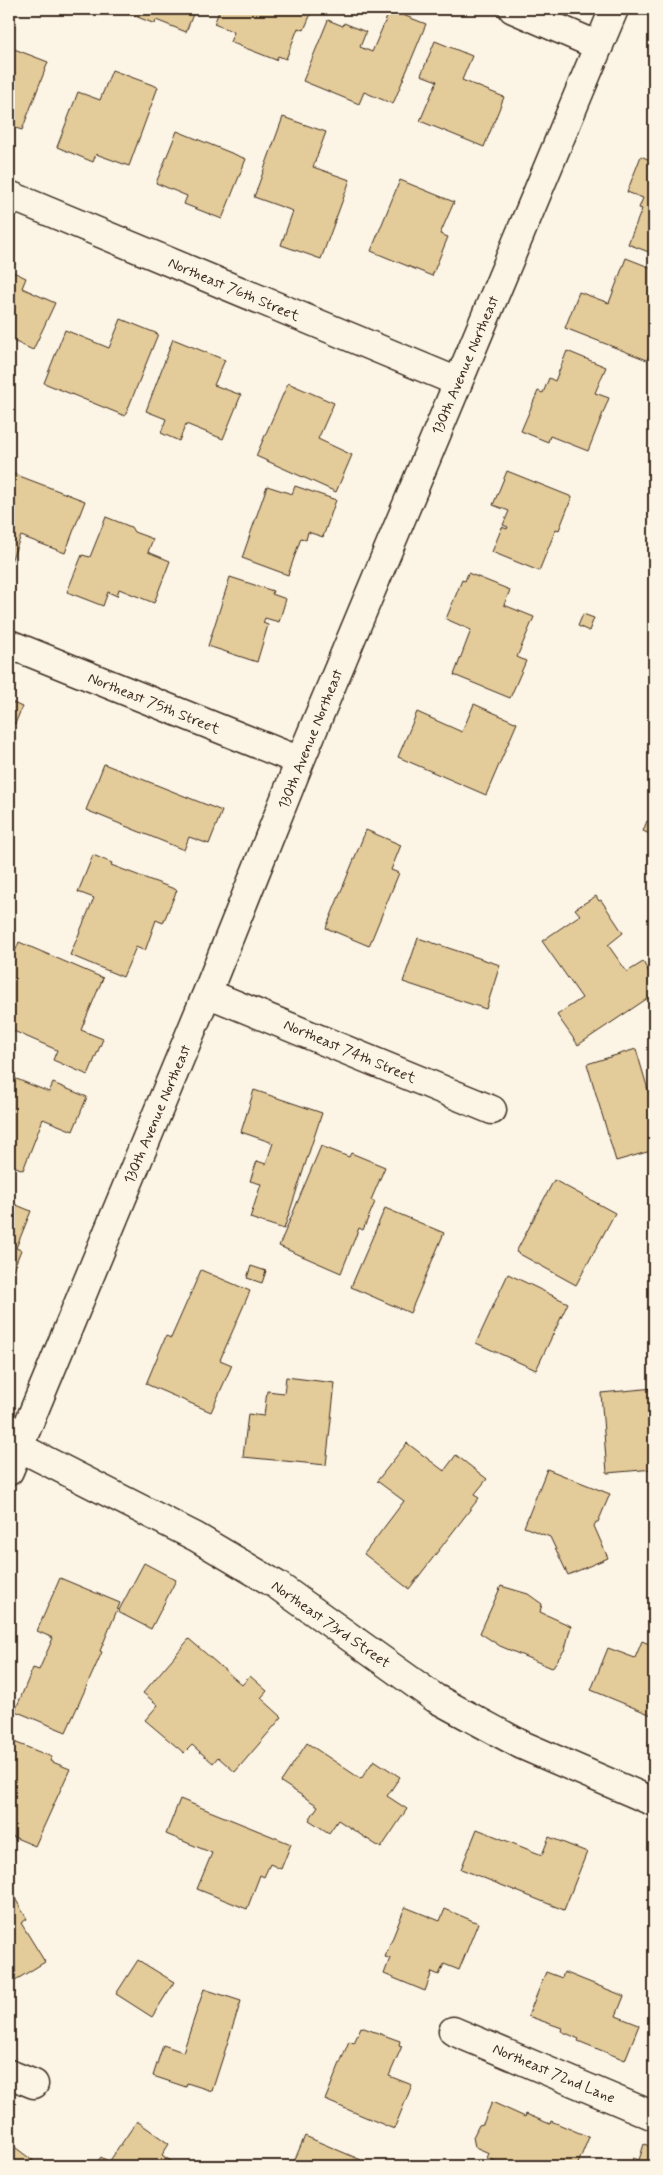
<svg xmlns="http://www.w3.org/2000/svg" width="663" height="2175" font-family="Mynerve,sans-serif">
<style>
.building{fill:#e4cb9a;stroke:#3b2a1e}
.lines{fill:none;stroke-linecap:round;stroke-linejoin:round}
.minor-casing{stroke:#3b2a1e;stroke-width:31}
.minor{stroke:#fcf5e5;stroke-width:28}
.labels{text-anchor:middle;stroke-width:4.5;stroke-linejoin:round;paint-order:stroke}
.street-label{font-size:15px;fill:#3b2a1e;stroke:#fcf5e5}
</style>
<rect width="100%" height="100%" fill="#fcf5e5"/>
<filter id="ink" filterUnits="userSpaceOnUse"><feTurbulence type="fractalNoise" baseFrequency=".02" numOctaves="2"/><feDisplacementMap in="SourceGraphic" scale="10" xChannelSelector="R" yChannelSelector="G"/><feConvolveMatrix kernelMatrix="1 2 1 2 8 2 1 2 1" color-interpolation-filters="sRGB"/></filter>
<g filter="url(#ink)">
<!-- building -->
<path class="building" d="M128 9H195L186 32 156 20 155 24 130 14 131 10Z
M220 9H313L304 30 298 28 286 59 278 56 276 60 230 42 234 32 214 24Z
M390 10 426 24 393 104 364 92 359 104 303 81 328 20 343 26 344 23 366 32 360 47 372 52Z
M435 41 472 56 462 80 504 97 484 147 420 121 437 81 421 75Z
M9 47 48 62 22 130 9 126Z
M112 70 158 87 129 166 96 154 93 162 57 147 78 92 100 100Z
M283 117 326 132 313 167 350 180 321 259 281 245 293 211 254 197Z
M177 131 246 159 222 219 184 204 187 196 156 183Z
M641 156 654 162V254L628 244 642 209 639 208 643 198 627 192Z
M400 180 454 202 440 234 448 237 432 276 371 251Z
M626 258 654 269V343L647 360 565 328 579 292 609 303Z
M9 270 26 278 22 288 55 303 33 350 9 339Z
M121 319 158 334 125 416 44 383 65 330 109 348Z
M173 339 225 360 214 385 241 395 223 439 186 424 179 441 161 433 166 419 146 411Z
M567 351 606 367 595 393 609 398 588 451 550 436 548 442 521 431 538 391 543 393 549 378 555 381Z
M288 383 334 403 318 439 352 455 336 492 256 456Z
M507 471 572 497 559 530 556 529 539 571 492 552 502 527 507 529 508 527 503 525 509 511 493 505Z
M9 472 85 501 65 553 21 536 9 566Z
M267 486 292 494 295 486 336 500 323 537 308 532 306 540 301 538 288 575 242 558Z
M106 517 131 527 134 532 153 539 148 552 170 561 154 603 119 589 117 596 108 592 103 606 67 592 82 555 90 557Z
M468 573 510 590 504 605 534 617 517 657 526 661 510 698 454 675 471 630 446 619 462 580 465 581Z
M230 577 273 591 272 594 286 599 279 622 265 618 263 623 268 625 257 662 208 646Z
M583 614 594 618 589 631 578 626Z
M9 701 22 707 15 724 9 721Z
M474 704 517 723 486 795 398 757 417 712 462 732Z
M104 764 222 811 209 844 189 837 184 850 86 810Z
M647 821 654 824V836L643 831Z
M366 830 401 845 391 870 399 873 369 946 326 928Z
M93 855 112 863 111 865 177 890 163 923 156 920 145 951 136 947 123 977 70 955 94 898 78 892Z
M596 896 599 901 601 900 623 933 608 945 627 972 643 962 654 980V994L578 1045 557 1015 582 998 542 941 580 915 575 909Z
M418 938 500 965 486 1009 403 982Z
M19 942 103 978 81 1030 103 1039 88 1075 53 1060 57 1050 9 1029V967Z
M636 1049 654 1110V1150L616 1161 587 1064Z
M9 1076 49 1092 53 1083 87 1097 73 1131 43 1119 23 1170 9 1164Z
M254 1090 322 1113 284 1229 250 1218 261 1184 250 1181 257 1161 266 1164 273 1143 241 1132Z
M321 1146 349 1157 351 1153 385 1167 371 1200 375 1202 363 1230 359 1228 341 1273 279 1246Z
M554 1180 615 1213 576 1285 516 1252Z
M9 1202 31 1211 16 1248 21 1250 9 1280Z
M385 1208 444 1233 410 1313 351 1287Z
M251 1266 266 1271 262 1283 247 1278Z
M201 1270 250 1291 220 1360 232 1365 211 1412 146 1384 166 1336 171 1338Z
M508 1274 568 1303 536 1370 476 1343Z
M286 1377 335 1383 326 1465 243 1457 248 1414 264 1416 267 1391 284 1393Z
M654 1388V1469L607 1473 601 1393Z
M407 1443 444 1471 456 1455 487 1479 474 1495 479 1498 409 1589 364 1554 404 1501 377 1481Z
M547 1469 610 1494 598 1522H596L594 1526 608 1558 568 1575 550 1537 524 1527Z
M144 1563 176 1580 151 1629 118 1612Z
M60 1578 120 1603 100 1651 102 1652 66 1732 15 1711 33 1668 39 1670 53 1638 37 1631Z
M501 1586 528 1594 542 1604 540 1612 571 1626 565 1649 552 1668 500 1646 480 1633Z
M189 1639 242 1685 250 1676 267 1691 261 1698 282 1717 235 1772 218 1757 213 1763 192 1745 184 1753 145 1720 158 1705 143 1693Z
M642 1641 654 1646V1716L591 1690 608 1648 635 1658Z
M9 1740 52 1757 50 1761 70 1769 35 1846 9 1835Z
M307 1743 361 1779 374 1760 400 1777 387 1796 407 1809 381 1848 338 1820 329 1833 309 1820 318 1806 281 1782Z
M180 1799 291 1844 281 1869 270 1864 264 1877 260 1875 247 1909 197 1889 212 1853 166 1834Z
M477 1829 542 1855 549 1837 587 1852 564 1910 461 1869Z
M9 1888 27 1919 21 1923 45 1962 9 1984Z
M405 1907 440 1921 445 1909 478 1923 459 1970 444 1964 439 1975 432 1972 425 1991 384 1974 390 1958 385 1957Z
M138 1960 174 1982 152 2017 116 1994Z
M546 1972 562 1978 564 1972 624 1996 616 2016 639 2025 625 2060 578 2041 579 2039 561 2031 562 2028 528 2016Z
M204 1989 241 2001 212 2091 187 2083 186 2087 153 2076 163 2045 183 2052Z
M361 2027 400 2041 399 2045 402 2046 389 2076 412 2085 394 2129 325 2100 349 2041 354 2043Z
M492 2102 525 2117 526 2114 550 2124 551 2121 589 2137 577 2166 555 2165 554 2166H506L487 2158 489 2153 475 2147 473 2137 479 2125 483 2124Z
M137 2121 169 2144 162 2155 178 2166H94L101 2157 109 2162Z
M305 2136 361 2160 358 2166H292Z
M644 2144 654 2148V2166H630L633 2158 639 2160Z
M12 2145 40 2166H9V2149Z"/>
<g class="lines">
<!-- minor casing -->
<g class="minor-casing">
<path id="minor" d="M513 9 599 46
M9 195 458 382
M9 644 300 761
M207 993 492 1110
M9 1442 196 1537 277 1585 435 1698 522 1745 654 1802
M9 1471 207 993 300 761 614 9
M453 2031 654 2116
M9 2074 34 2084"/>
</g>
<!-- minor -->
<use href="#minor" class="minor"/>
</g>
</g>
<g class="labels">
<!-- street labels -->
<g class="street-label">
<text transform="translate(234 289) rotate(23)" y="5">Northeast 76th Street</text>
<text transform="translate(465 365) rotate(-67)" y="5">130th Avenue Northeast</text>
<text transform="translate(154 703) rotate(22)" y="5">Northeast 75th Street</text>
<text transform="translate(310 739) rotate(-68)" y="5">130th Avenue Northeast</text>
<text transform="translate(350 1051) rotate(23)" y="5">Northeast 74th Street</text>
<text transform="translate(157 1114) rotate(-67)" y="5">130th Avenue Northeast</text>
<text transform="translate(331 1624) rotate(35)" y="5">Northeast 73rd Street</text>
<text transform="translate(554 2073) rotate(23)" y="5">Northeast 72nd Lane</text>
</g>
</g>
<!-- margin -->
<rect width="663" height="2175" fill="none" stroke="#fcf5e5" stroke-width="30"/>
<rect x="15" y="15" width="633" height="2145" fill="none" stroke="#3b2a1e" stroke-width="2" filter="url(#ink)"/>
</svg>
